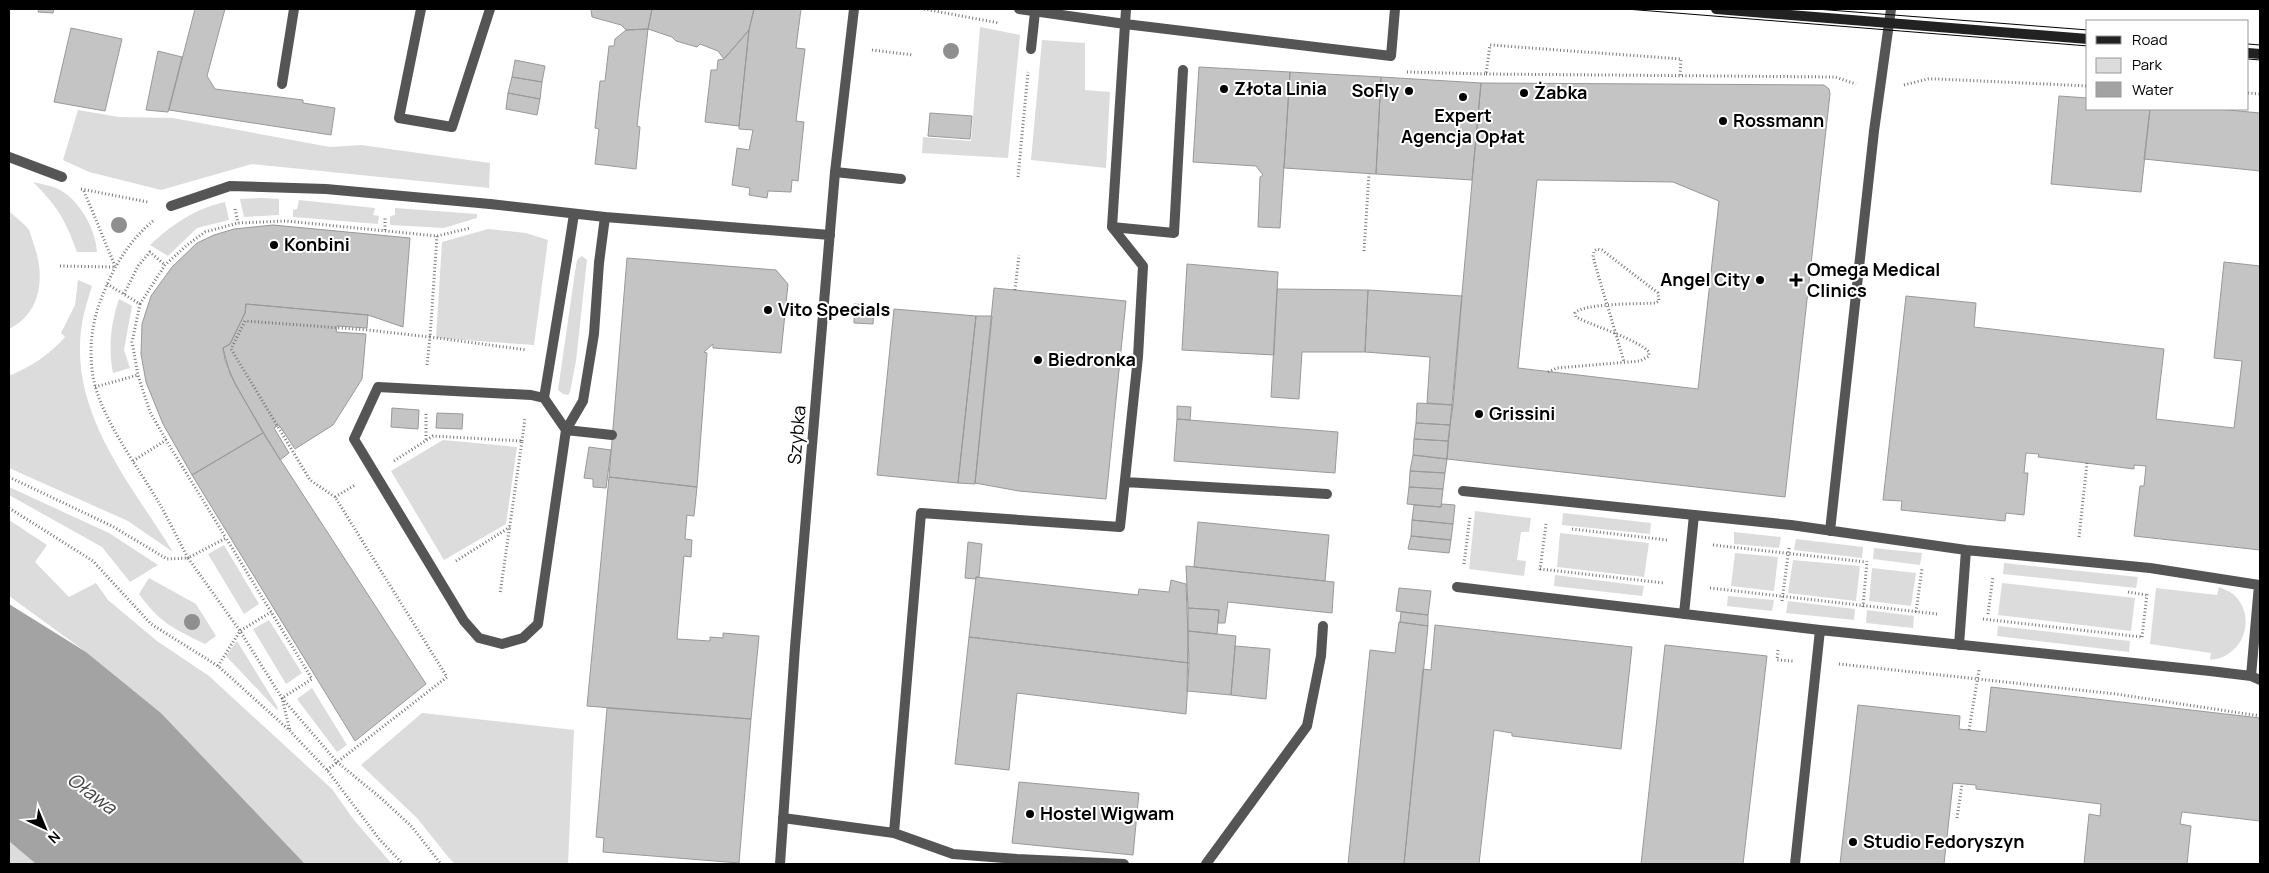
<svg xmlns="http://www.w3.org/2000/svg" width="2269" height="873" font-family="Manrope,sans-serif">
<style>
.green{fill:#dcdcdc}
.water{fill:#a3a3a3}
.building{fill:#c4c4c4;stroke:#999;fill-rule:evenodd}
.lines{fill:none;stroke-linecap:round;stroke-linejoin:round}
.path{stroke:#777;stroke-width:3;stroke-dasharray:1 2.5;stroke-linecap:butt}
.lane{stroke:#555;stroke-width:10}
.street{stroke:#555;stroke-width:10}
.secondary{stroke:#222;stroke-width:10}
.tram{stroke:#000;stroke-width:1}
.tree{fill:#8f8f8f}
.poi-dot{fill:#000;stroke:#fff;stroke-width:2}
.labels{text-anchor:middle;stroke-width:4;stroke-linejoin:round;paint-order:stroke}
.poi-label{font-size:18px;font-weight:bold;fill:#000;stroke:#fff;text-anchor:start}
.street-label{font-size:18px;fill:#000;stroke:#fff}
.water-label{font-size:19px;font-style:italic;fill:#444;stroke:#fff}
</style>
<rect width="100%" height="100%" fill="#fff"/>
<!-- green -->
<path class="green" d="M980 27 1020 35 1008 158 922 153 923 137 971 141Z
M1042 40 1085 43V90L1110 92 1106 168 1031 160Z
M78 110 119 117 173 118 330 147 361 145 490 163 489 188 252 164 161 190 89 172 63 160Z
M33 182C40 184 49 185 56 188 78 197 96 229 97 252H77C65 219 58 207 33 182Z
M261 198 279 199V215L244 217 240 199Z
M299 200 375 208 373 215 379 216 378 224 293 217V210L297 209Z
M225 202 229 220 197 228 168 256 150 245C171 225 196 208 225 202Z
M395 208 477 214V218L444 228 390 225V216L395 215Z
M9 211C15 217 24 223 29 230 31 234 32 240 34 245 45 275 42 313 9 329Z
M488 229 526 233 548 240 534 345 436 338 442 242Z
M582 256 587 260 576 361 570 392 568 395 563 394 558 390 575 272 577 260Z
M78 280 92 286C86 305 80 325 80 346 78 423 134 489 173 552L128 521 9 468V372L11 375C32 366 49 355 65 337L61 333 75 305Z
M119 299 132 306 124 350 130 368 113 373C108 349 111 322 119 299Z
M443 440 517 447 506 524 444 560 391 471Z
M9 487 109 533 158 565 130 582 102 547 9 495Z
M1475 511 1531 518 1529 532H1521L1517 560 1526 561 1524 576 1469 569Z
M1563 513 1651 523 1650 534 1562 525Z
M9 520 47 545 35 562 69 597 96 583 108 600 157 641 209 676 332 789 354 820 392 864H305L161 713 86 652 9 596Z
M1734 532 1781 537 1779 548 1734 544Z
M1560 533 1649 543 1644 577 1557 567Z
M1796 539 1863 547 1862 558 1794 550Z
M224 545 259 604 244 614 208 554Z
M1874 548 1922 553 1920 565 1873 559Z
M1735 553 1778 557 1774 591 1731 586Z
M1793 560 1860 566 1856 601 1788 593Z
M2004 563 2138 577 2136 588 2003 574Z
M1872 568 1916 573 1911 606 1869 601Z
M1555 575 1644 586 1642 596 1554 586Z
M149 578 196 604 216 636 205 644C174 629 159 622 139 594Z
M2002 583 2135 598 2131 631 1998 615Z
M2219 587C2223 589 2229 591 2233 594 2252 610 2249 641 2228 654 2223 658 2216 659 2210 660L2211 653 2150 644 2156 588 2217 595Z
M1728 596 1774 600 1772 611 1727 606Z
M1788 601 1855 609 1854 620 1786 613Z
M1867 610 1914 616 1913 628 1866 623Z
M269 620 302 673 286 684 253 629Z
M1998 626 2130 641 2129 652 1997 636Z
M237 641 277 706 278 711 226 656Z
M312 688 347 745 337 752 297 699Z
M422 713 574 730 568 864H455L449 858 417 818 361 765Z
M9 841 11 842 36 864H9Z"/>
<!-- water -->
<path class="water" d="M9 604 86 652 161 713 305 864H36L9 841Z"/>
<!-- building -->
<path class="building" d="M39 9H54L53 13 38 12Z
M195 9H225L207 76 215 89 303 100V103L335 108 331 135 169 110Z
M591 9H652L648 29 626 30 621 25 592 17Z
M652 9H754L749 30 724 59 718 51 700 44 697 47 676 41 672 37 648 29Z
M754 9H801L796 48 805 49 796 121 804 122 798 181 792 180 791 192 768 191 767 198 749 195 750 188 732 185 737 148 749 150 753 130 739 129V126L749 30Z
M71 28 122 39 105 111 54 102Z
M648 29 637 126 640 127 636 169 595 164 599 129 595 128 600 81H605L609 46H614L615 39 626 30Z
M749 30 739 126 705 122 711 70H717L718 60 724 59Z
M158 51 182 57 168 112 146 110Z
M515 60 545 66 542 82 512 77Z
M1199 67 1290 72 1280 228 1258 227 1260 177 1263 175 1256 166 1193 162Z
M1290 72 1381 77 1376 174 1284 168Z
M512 77 542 82 540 99 508 93Z
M1381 77 1481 83 1472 180 1376 174Z
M1481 83 1824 85 1829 89 1830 94 1785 497 1447 459ZM1537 180 1673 182 1719 201 1698 389 1518 368Z
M508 93 540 99 537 115 506 109Z
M2059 96 2088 98V109H2150L2141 192 2051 184Z
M2150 109H2218L2260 113V171L2144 159Z
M930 113 972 116 970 139 928 136Z
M273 225 410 238 403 327 368 315 246 304 245 313 230 344 223 348 230 374 263 433 192 475 163 424 146 382 141 354 142 324 151 296 172 267 197 243 214 235 234 229Z
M627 258 776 270 788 284 781 353 713 348V344L704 352 707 353 697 487 609 477Z
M2224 262 2260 266V550L2134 536 2140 486H2144L2146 466 2134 465V469L2038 457 2039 454 2026 453 2024 473H2028L2024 515 2006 513 2005 521 1901 510 1902 501 1883 500 1906 296 1976 303 1974 327 2164 349 2156 419 2234 428 2242 361 2214 358Z
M1187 264 1278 272 1274 355 1182 350Z
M994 288 1126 301 1106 499 1019 491 975 483Z
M1277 289 1368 290 1365 352H1302L1299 399 1271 397Z
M1368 290 1462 296 1453 405 1427 403 1430 357 1365 352Z
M246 304 368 315 367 328 337 326 336 332 366 334 362 379 333 425 295 449 279 425 274 428 289 453 280 460 236 386 225 360 223 348 230 344 245 313Z
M854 304 874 306 873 324 854 323Z
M894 309 976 316 958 483 877 475Z
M976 316H992L975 484 958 483Z
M1417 403 1453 405 1450 425 1416 423Z
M1177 406 1191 407 1190 420 1177 419Z
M392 408 419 410 418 429 391 427Z
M437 413 463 414 462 429 436 428Z
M1177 419 1338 432 1335 473 1174 461Z
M1416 423 1450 425 1448 441 1414 439Z
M263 433 426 684 355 741 192 475Z
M1414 439 1448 441 1447 459 1413 455Z
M589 447 611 450 606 488 593 487V479L584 478Z
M1413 455 1447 459 1445 473 1410 471Z
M1410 471 1445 473 1443 489 1409 487Z
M609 477 697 487 694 516 687 515 685 539 692 540 691 557 684 556 677 639 710 641V637L723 638V633L759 636 751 719 587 706Z
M1409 487 1443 489 1441 507 1407 504Z
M1442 504 1455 505 1453 524 1412 520 1414 505 1441 507Z
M1412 520 1453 524 1451 540 1411 536Z
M1198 522 1329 535 1325 581 1194 567Z
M1411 536 1451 540 1449 553 1408 549Z
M968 542 982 544 979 577H976V579L965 578Z
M1186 566 1334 582 1332 613 1228 602 1225 623H1218L1219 610 1188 608Z
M976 577 1138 595 1139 589 1169 592 1171 580 1186 584 1189 663 969 637Z
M1399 588 1431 591 1428 615 1396 611Z
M1188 608 1219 610 1217 634 1188 631Z
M1401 612 1428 615V626L1400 622Z
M1399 622 1428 626 1404 864H1348L1370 650 1395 653Z
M1435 625 1632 647 1621 749 1512 736V733L1494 730 1479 864H1404L1423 669 1431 670Z
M1188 631 1236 636 1231 695 1187 691Z
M969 637 1189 663 1186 714 1017 693 1009 770 955 764Z
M1665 645 1767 656 1743 864H1641Z
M1235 646 1270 649 1266 699 1231 695Z
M1991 687 2260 718V821L2182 812 2180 824 2191 826 2187 864H2084L2089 814 2100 816 2101 804 1976 789V785L1953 783 1944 864H1840L1858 705 1960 716 1959 729 1986 732Z
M607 708 751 719 739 863 603 852 604 838 596 837Z
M1019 782 1139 793 1133 855 1012 843Z"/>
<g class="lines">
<!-- path -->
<path class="path" d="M924 9 999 23
M872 50 913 55
M1407 72 1486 74 1490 45 1681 59 1680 77
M1486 74 1835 77 1856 84
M1904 85 1928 79H1938L2088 86
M2248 93 2260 94
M1018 177 1028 72
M81 189 148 202
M84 191 115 266
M235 209 238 223
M153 221C130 240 115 264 104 292 93 317 89 342 92 369 95 410 137 466 158 501 168 519 178 539 188 558L226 538 312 679 282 698 337 762 382 799 412 827 441 864
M385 230V218
M1364 251 1369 174
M60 266 115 267
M107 284 140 304 132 342 138 375
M1015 290 1019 255
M124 294 138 266 150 252 165 265
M140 304 165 265 187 245 205 232 238 223 286 221 437 236 470 228
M427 365 430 337 527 350
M1548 372 1557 368 1640 361 1649 356V352C1638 340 1597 327 1580 319L1576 317 1575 313C1583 303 1641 304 1656 303L1659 301 1658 293 1602 250 1597 249 1594 251 1593 257C1603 292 1614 327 1624 362
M95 387 138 375 150 412 166 440
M426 414V440
M522 441 525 418
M133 461 166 440 226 538
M394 461 433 436 522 441 500 594
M9 477 112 526 167 559 188 558 240 631 282 698 290 731
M335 497 310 480 231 349 245 321 368 330 430 337 437 236
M9 508 93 561 151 624 218 666 290 731 327 770 380 840 403 864
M1572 529 1667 540
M2079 537 2087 463
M1713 545 1866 562
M456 561 510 527
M1464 564 1470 516
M1540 569 1664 583
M1540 570 1546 524
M1710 588 1937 614
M2128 592 2146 595
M1782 601 1789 548
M1863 607 1867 561
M1916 612 1922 568
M1988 614 1993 576
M1983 619 2142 637
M2142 637 2147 594
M1778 650 1777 660 1793 661
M1839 664 2116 694 2260 716
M218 666 240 631 271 612
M1969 730 1979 670
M327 770 447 677 335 497 355 485
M1957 818 1962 784"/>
<!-- lane -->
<path class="lane" d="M421 9 399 118 452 127 490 9
M1019 9 1125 24 1391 56 1395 9
M1031 49 1035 12
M282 84 294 9
M9 157 62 177
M835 172 901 179
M490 204 605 217 830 235
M1112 227 1174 233 1183 70
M567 259 574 214
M599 263 605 217
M1125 482 1327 494
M783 818 894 833 921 513 1120 527 1138 357 1143 266 1112 227 1126 9
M894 833 953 854 1017 859 1124 864
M1206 864 1307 726 1321 656 1323 626"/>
<!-- street -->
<path class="street" d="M171 206 230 186 326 189 490 204
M599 263 594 334 583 401 566 430 612 435
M544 398 531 395 378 387 354 439 464 621 479 638 502 644 523 638 538 624 566 430 544 398 567 259
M1463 491 1791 525 1966 550 2150 568 2259 585 2251 676
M1830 531 1874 131 1891 9
M1457 587 1820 630 2210 671 2251 676 2260 680
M1684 614 1694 515
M1959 645 1966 550
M780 864 795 647 835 172 854 9
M1795 864 1820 630"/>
<!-- secondary -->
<path class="secondary" d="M1716 9 2088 39
M2248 53 2260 54"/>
<!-- tram -->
<path class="tram" d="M1626 9 2088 46
M1816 9 2088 30
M2248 44 2260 45
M2248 59 2260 60"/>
</g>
<!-- trees -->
<g class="tree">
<circle cx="951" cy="51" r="8"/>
<circle cx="119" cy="225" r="8"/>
<circle cx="192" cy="622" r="8"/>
</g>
<!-- markers -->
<g class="poi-dot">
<circle cx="1224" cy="89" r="5"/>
<circle cx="1409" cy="91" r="5"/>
<circle cx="1524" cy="93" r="5"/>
<circle cx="1463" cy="97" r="5"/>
<circle cx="1723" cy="121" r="5"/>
<circle cx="274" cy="245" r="5"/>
<circle cx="1760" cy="280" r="5"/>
<path d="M1793.5 272.5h5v5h5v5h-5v5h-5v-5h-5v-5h5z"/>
<circle cx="768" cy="310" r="5"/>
<circle cx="1038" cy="360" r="5"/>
<circle cx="1479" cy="414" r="5"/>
<circle cx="1030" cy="814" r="5"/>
<circle cx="1853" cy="842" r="5"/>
</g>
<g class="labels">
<!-- poi labels -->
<g class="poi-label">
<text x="1234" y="95">Złota Linia</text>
<text x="1399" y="97" text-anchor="end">SoFly</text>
<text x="1534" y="99">Żabka</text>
<text x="1463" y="122" text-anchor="middle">Expert<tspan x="1463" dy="21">Agencja Opłat</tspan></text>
<text x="1733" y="127">Rossmann</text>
<text x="284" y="251">Konbini</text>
<text x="1807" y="276">Omega Medical<tspan x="1807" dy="21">Clinics</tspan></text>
<text x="1750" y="286" text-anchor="end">Angel City</text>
<text x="778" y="316">Vito Specials</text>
<text x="1048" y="366">Biedronka</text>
<text x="1489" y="420">Grissini</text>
<text x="1040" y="820">Hostel Wigwam</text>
<text x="1863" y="848">Studio Fedoryszyn</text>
</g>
<!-- street labels -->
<g class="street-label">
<text transform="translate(797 435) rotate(-85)" y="6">Szybka</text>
</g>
<!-- water labels -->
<g class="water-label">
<text transform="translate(92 793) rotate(37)" y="7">Oława</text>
</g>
</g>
<!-- border -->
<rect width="2269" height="873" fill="none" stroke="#000000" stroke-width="20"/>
<!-- legend -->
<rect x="2086" y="20" width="162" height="90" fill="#ffffff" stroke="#999999"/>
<rect x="2096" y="36" width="25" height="8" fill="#222222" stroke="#999999"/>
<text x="2132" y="45" font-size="15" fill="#000000">Road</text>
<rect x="2096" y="58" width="25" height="15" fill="#dcdcdc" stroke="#999999"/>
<text x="2132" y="70" font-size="15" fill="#000000">Park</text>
<rect x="2096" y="82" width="25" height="15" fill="#a3a3a3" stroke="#999999"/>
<text x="2132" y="95" font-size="15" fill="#000000">Water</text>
<!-- north arrow -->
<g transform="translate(45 828) rotate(136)" stroke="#ffffff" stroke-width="4" paint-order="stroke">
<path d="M0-4L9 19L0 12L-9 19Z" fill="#000000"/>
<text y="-8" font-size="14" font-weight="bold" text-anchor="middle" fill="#000000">N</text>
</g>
</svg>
